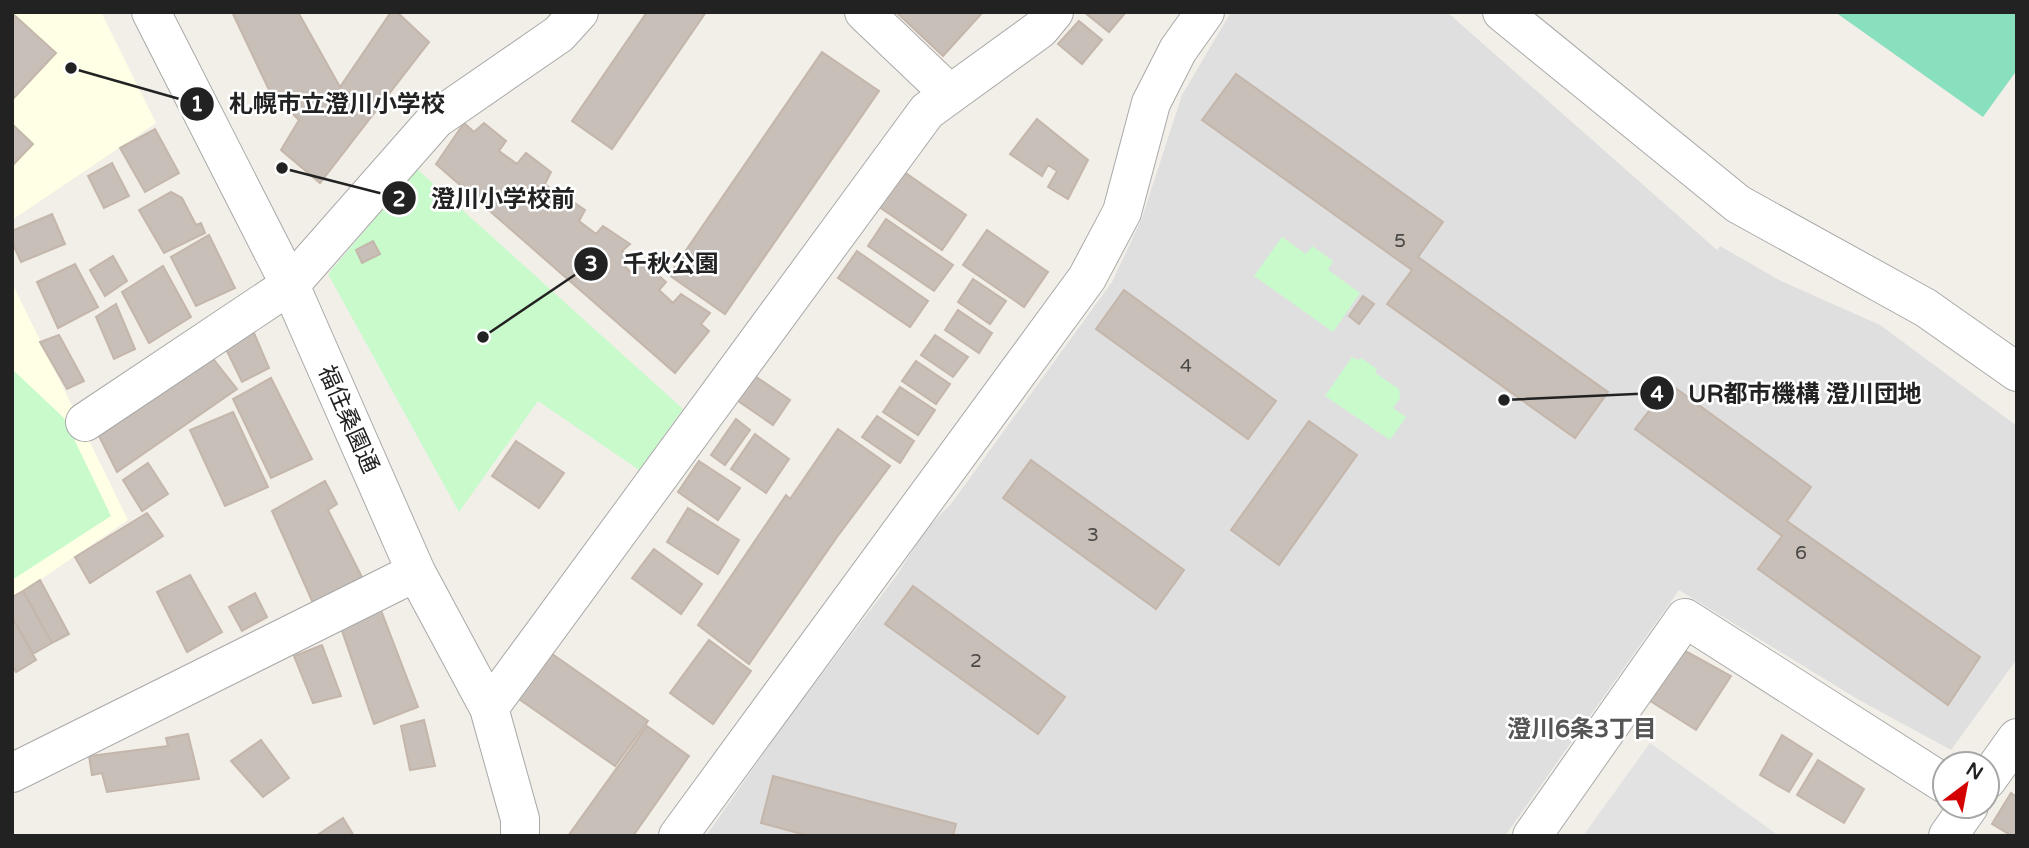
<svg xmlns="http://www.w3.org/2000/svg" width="2029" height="848" font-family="'Varela Round','Noto Sans JP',sans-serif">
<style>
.residential{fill:#e0dfdf}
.education{fill:#ffffe5}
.park{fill:#c8facc}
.pitch{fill:#88e0be}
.parking{fill:#e2e2e2}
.building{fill:#c7bfb8;stroke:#c4b6ab;stroke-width:2}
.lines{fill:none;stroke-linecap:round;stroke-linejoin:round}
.minor-casing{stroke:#a9a9a9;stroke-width:40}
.minor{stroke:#fff;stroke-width:38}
.labels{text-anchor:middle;stroke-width:5;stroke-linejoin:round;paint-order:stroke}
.number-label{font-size:19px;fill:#4b4948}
.street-label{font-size:23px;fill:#222;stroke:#fff}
.neighbourhood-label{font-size:24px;font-weight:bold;fill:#555;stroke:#fff}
.leader{fill:none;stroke:#222;stroke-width:2.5}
.callout-dot{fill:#222;stroke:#fff;stroke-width:2.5}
.mark-label{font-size:21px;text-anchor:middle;font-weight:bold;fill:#fff}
.callout-label{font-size:24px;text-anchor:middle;font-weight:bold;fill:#222;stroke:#fff;stroke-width:5;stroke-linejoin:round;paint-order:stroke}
</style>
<rect width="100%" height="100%" fill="#f2efe9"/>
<!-- residential -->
<path class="residential" d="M1231 12H1447L1717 250 1720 246 1781 281 1880 325 2017 426V659L1951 750 1859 700 1679 590 1505 836H706L787 720 897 575 926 529 951 504 1112 282 1142 218 1182 95Z"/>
<!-- education -->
<path class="education" d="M12 12H101L156 123 12 220Z
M12 283 128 520 12 599Z"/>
<!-- park -->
<path class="park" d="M417 169 683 409 639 470 538 401 459 512 328 274Z
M1282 237 1306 254 1312 246 1333 261 1328 270 1360 293 1333 332 1254 276Z
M1352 357 1358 360 1361 358 1377 369 1375 373 1399 389 1400 398 1393 408 1406 417 1390 440 1325 396Z
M12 369 64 418 111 516 12 580Z"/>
<!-- pitch -->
<path class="pitch" d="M1835 12H2017V70L1983 117Z"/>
<!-- parking -->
<path class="parking" d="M1650 743 1779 836H1583Z"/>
<!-- building -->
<path class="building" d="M232 12H298L340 87 391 12H397L429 42 320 183 281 150 299 120 270 92Z
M647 12H706L612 149 572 121Z
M896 12H983L943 56Z
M1084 12H1126L1109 32Z
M12 13 56 53 12 100Z
M1079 21 1102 40 1082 64 1058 44Z
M822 52 879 91 725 314 669 275Z
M1236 74 1443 222 1418 257 1608 392 1575 438 1387 304 1412 270 1202 120Z
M1037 119 1088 160 1068 199 1048 187 1057 171 1048 165 1042 176 1010 154Z
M464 123 474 132 484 123 506 141 499 151 517 164 526 153 551 172 545 184 551 189 546 197 553 203 560 193 585 210 579 221 596 234 603 226 630 244 622 251 631 258 625 266 632 274 642 261 666 282 659 290 673 303 681 294 710 313 701 324 709 331 675 373 436 164Z
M12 124 33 144 12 166Z
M155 129 179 173 145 192 120 148Z
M112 163 129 196 104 208 88 176Z
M900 169 966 215 942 250 875 204Z
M171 192 182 198 196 225 201 223 205 233 164 253 139 210Z
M52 214 65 244 21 262 12 242V231Z
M886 219 953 265 934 291 868 246Z
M987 230 1048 272 1024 307 963 265Z
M209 235 235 288 196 306 171 257Z
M373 241 380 254 362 263 356 250Z
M857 251 928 301 910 327 838 278Z
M113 256 127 281 105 296 90 270Z
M75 264 98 307 58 328 37 282Z
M163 266 191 317 149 343 122 292Z
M973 279 1006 301 990 324 958 302Z
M1124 290 1276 401 1248 439 1096 329Z
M1363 296 1374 304 1359 324 1349 316Z
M116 304 135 349 114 359 96 317Z
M958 310 992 333 979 353 945 330Z
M251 326 269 368 242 382 222 341Z
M59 335 84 381 67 389 40 342Z
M935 335 968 357 953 377 921 355Z
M207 351 237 389 117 472 97 432Z
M916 361 950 384 936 404 902 381Z
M755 376 790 400 773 425 738 401Z
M271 378 312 459 271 478 233 399Z
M1670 384 1811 487 1787 521 1980 657 1948 705 1758 569 1782 536 1635 429Z
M900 387 935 410 918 435 883 412Z
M233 412 268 487 225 506 190 430Z
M877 416 914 441 900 463 862 437Z
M736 419 750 430 725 465 711 455Z
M1309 421 1357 455 1279 565 1231 530Z
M838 429 890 466 837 537 749 664 698 625 786 495 790 499Z
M755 434 789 459 766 493 731 469Z
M516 441 564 473 539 508 492 476Z
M1031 460 1184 570 1156 609 1003 498Z
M699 461 740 488 718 520 678 492Z
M148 463 168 494 142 511 123 480Z
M325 481 337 504 328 510 362 577 313 603 272 511Z
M688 508 739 540 718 574 667 542Z
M147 513 163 536 90 583 75 557Z
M654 549 702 584 681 614 632 578Z
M190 575 222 632 187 652 157 592Z
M40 580 69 634 52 643 23 591Z
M913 586 1065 697 1038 734 885 624Z
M23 591 52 643 33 654 12 617V597Z
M255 593 267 617 242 631 229 607Z
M379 605 418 707 374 724 339 622Z
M12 617 36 660 16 672 12 665Z
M709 640 751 671 713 724 670 693Z
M322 645 341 696 313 703 294 656Z
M1678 647 1731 676 1696 730 1647 699Z
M548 651 648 721 615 766 516 697Z
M424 720 435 766 410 770 401 726Z
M647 726 689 756 633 836H568Z
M188 734 199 779 107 792 102 773 92 775 89 756 168 746 166 738Z
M1782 735 1812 754 1789 792 1760 775Z
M261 740 289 778 263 797 231 761Z
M1818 760 1864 789 1844 823 1797 795Z
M773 776 956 824 953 836H809L761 823Z
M2011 793 2017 797V836H2012L1992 824Z
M343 818 354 836H316Z"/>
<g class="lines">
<!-- minor casing -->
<g class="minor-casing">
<path id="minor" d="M151 12 290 285 416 572 489 708 520 819V836
M864 12 950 94
M1502 12 1738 204 1926 308 2017 372
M85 422 290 285 436 119 559 34 579 12
M489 708 927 111 1040 29 1054 12
M12 773 416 572
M1987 780 2017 738
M678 836 1087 278 1122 212 1151 103 1178 50 1205 12
M1532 836 1685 618 1945 784
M1948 836 1969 806"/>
</g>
<!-- minor -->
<use href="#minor" class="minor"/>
</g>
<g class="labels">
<!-- number labels -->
<g class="number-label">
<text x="1400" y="247">5</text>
<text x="1186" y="372">4</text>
<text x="1093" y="541">3</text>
<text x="1801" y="559">6</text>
<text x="976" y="667">2</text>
</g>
<!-- street labels -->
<g class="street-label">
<text transform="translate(349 419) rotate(66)" y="8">福住桑園通</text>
</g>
<!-- neighbourhood labels -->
<g class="neighbourhood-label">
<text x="1582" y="737">澄川6条3丁目</text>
</g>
</g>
<!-- callouts -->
<path class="leader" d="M71 68L197 104M282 168L399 198M483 337L591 264M1504 400L1657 393"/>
<g class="callout-dot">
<circle cx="71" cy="68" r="7"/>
<circle cx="282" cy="168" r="7"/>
<circle cx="483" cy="337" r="7"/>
<circle cx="1504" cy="400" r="7"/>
<circle cx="197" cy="104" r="18"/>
<circle cx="399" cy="198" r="18"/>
<circle cx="591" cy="264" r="18"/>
<circle cx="1657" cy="393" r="18"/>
</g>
<g class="mark-label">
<text x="197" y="111">1</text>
<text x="399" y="206">2</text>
<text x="591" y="271">3</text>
<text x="1657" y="401">4</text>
</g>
<g class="callout-label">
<text x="337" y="112">札幌市立澄川小学校</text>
<text x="503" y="207">澄川小学校前</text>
<text x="671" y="272">千秋公園</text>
<text x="1805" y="402">UR都市機構 澄川団地</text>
</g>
<!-- border -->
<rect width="2029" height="848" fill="none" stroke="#222222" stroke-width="28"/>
<!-- north arrow -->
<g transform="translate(1966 785) rotate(32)"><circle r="33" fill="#ffffff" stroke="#a7a7a7" stroke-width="2"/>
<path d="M0-5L12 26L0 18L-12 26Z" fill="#d40000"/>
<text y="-10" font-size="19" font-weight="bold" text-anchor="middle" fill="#222222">N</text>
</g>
</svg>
